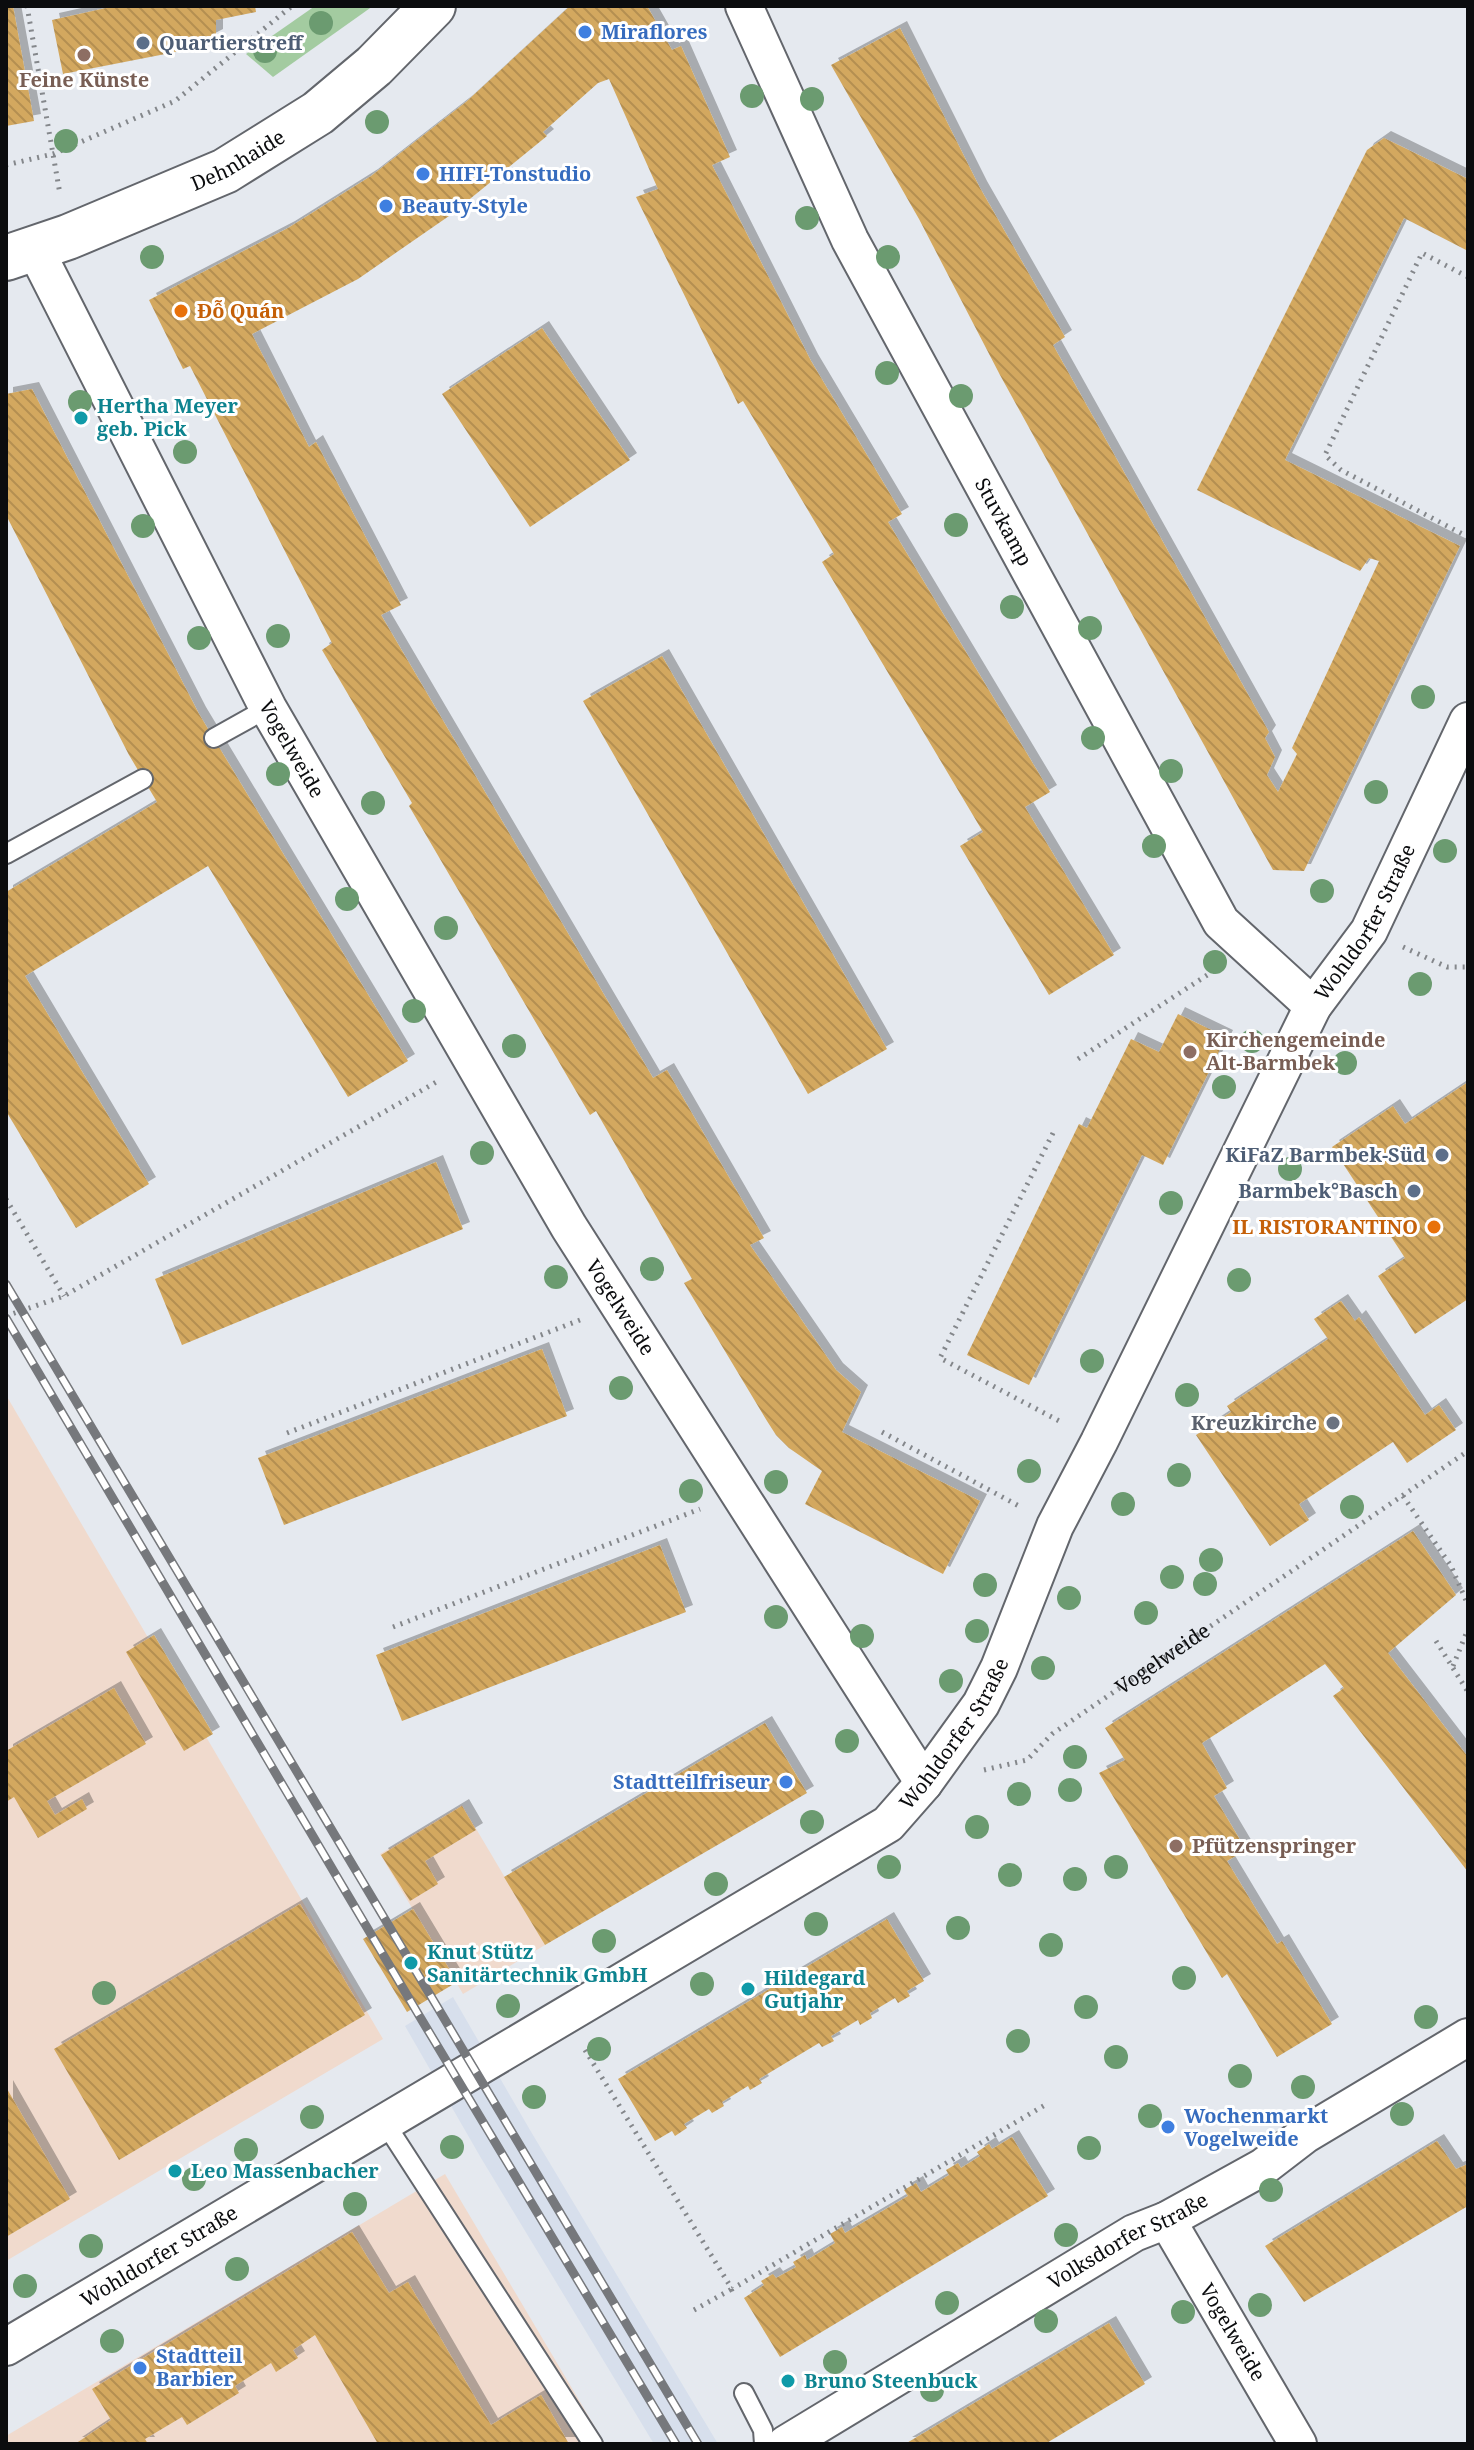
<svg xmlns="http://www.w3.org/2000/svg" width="1474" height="2450" font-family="'Noto Serif',serif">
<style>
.commercial{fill:#f0dacd}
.built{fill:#d7dfec}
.grass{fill:#a3cba0}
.building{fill:url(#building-back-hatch);filter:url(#shadow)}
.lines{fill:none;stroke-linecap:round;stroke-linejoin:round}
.service-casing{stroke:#63666c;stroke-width:22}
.minor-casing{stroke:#63666c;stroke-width:40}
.secondary-casing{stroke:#63666c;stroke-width:48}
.path{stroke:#84878b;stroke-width:5;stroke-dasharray:2 6;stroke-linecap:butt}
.service{stroke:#fff;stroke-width:18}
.minor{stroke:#fff;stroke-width:36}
.secondary{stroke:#fff;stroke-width:44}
.rail-casing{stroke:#76787c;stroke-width:9}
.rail{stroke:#fff;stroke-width:6;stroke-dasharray:18;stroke-linecap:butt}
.tree{fill:#6b9b70}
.shop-dot{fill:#3f7fe0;stroke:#fff;stroke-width:3}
.service-dot{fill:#5c6f8a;stroke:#fff;stroke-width:3}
.education-dot{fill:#8d6e63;stroke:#fff;stroke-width:3}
.food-dot{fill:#e8710a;stroke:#fff;stroke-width:3}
.culture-dot{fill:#0f9aa8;stroke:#fff;stroke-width:3}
.worship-dot{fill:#6b7280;stroke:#fff;stroke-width:3}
.labels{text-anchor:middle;stroke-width:6;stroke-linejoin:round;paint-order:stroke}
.shop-label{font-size:20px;font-weight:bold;fill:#366cbe;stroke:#fff;text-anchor:start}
.service-label{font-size:20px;font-weight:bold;fill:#4e5e75;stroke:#fff;text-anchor:end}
.education-label{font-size:20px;font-weight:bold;fill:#785e54;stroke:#fff;text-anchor:start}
.street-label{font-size:20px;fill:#0b0c0e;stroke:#fff}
.food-label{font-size:20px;font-weight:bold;fill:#c56008;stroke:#fff;text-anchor:start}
.culture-label{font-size:20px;font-weight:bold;fill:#0d838f;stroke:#fff;text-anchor:start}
.worship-label{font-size:20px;font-weight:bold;fill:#5b616d;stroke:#fff;text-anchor:end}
</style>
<defs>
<pattern id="building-back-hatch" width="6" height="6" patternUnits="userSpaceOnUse" patternTransform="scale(2)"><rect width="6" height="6" fill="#d3a85f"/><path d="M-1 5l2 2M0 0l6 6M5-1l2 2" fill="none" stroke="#b48f51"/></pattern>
<filter id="shadow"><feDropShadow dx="7" dy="-7" stdDeviation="0" flood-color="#0004"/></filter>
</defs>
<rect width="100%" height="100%" fill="#e5e9ef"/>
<!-- commercial -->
<path class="commercial" d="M6 1395 383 2039 6 2261Z
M462 1805 545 1945 463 1994 380 1854Z
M445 2174 605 2444H6V2436Z"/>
<!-- built -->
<path class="built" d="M453 1997 530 2130 718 2444H654L481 2158 405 2026Z"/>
<!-- grass -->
<path class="grass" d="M315 6H373L273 77 246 54Z"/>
<!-- building -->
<path class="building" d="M6 6H13L34 121 6 126Z
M115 6H255L256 12 216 20V36L191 49 63 74 52 20Z
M570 6H647L672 50 681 46 730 157 712 165 811 361 902 514 888 522 1050 792 1025 807 1114 955 1049 995 960 846 983 832 822 562 834 554 743 401 738 404 636 197 658 189 609 79 598 83 543 132 547 136 449 216 358 279 252 334 309 447 316 442 401 605 381 615 653 1078 667 1070 764 1238 750 1245 836 1370 861 1392 842 1432 980 1501 943 1574 805 1504 822 1471 789 1448 776 1435 767 1421 684 1283 692 1279 596 1111 590 1115 409 806 412 803 322 650 332 643 190 366 183 369 149 300 288 228 371 176 466 102Z
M900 28 980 188 1065 337 1053 345 1269 732 1265 738 1275 757 1267 775 1278 792 1297 754 1292 748 1379 561 1369 558 1360 571 1197 490 1367 150 1384 138 1468 179V251L1404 218 1285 460 1460 546 1304 871 1273 870 1000 375 919 219 831 65Z
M542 328 630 460 530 527 442 394Z
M32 389 199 714 408 1061 348 1097 208 866 25 976 149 1184 76 1228 6 1111V892L157 802 129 755 6 515V394Z
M662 656 887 1049 808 1094 583 701Z
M1178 1014 1226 1037 1163 1165 1142 1155 1029 1385 967 1355 1079 1124 1087 1128 1131 1039 1159 1052Z
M1468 1082V1299L1415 1334 1378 1276 1405 1258 1332 1147 1393 1106 1405 1124Z
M436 1162 463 1229 182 1345 155 1279Z
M1341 1301 1355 1321 1359 1317 1425 1415 1439 1405 1456 1430 1407 1463 1393 1442 1299 1504 1309 1520 1270 1546 1196 1435 1231 1412 1227 1406 1328 1339 1314 1319Z
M542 1349 567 1416 284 1525 258 1458Z
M1413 1531 1456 1595 1388 1653 1468 1757V1872L1333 1696 1344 1688 1325 1664 1202 1743 1227 1788 1214 1796 1246 1850 1227 1861 1277 1944 1282 1941 1332 2024 1277 2057 1227 1974 1222 1978 1099 1773 1125 1760 1105 1728Z
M660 1545 686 1612 402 1721 376 1655Z
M154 1635 213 1734 184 1751 126 1652Z
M114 1688 146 1744 47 1801 55 1815 82 1799 87 1809 38 1838 14 1797 6 1802V1751Z
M765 1723 807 1793 545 1945 504 1877Z
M462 1806 476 1830 425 1861 438 1884 410 1901 381 1855Z
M300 1904 365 2015 119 2160 54 2049Z
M413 1909 457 1982 407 2012 363 1939Z
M887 1919 924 1981 907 1991 910 1996 898 2003 895 1998 870 2013 872 2018 860 2025 858 2020 831 2036 834 2041 822 2047 819 2043 759 2079 762 2083 750 2090 748 2086 722 2102 724 2106 712 2113 709 2109 684 2124 687 2128 675 2136 672 2131 655 2141 618 2079Z
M6 2087 70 2199 6 2237Z
M1012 2137 1048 2196 780 2357 744 2298 764 2285 761 2281 773 2274 776 2278 796 2267 793 2262 805 2255 807 2260 835 2243 830 2234 842 2227 845 2233 908 2196 904 2190 916 2183 921 2192 949 2175 946 2170 958 2163 961 2168 980 2156 977 2152 989 2144 992 2149Z
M1437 2141 1456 2169 1468 2164V2206L1304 2302 1265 2246Z
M352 2232 389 2293 408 2282 491 2425 541 2395 569 2444H378L315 2335 293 2350 298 2358 276 2372 271 2363 235 2386 239 2393 187 2425 182 2417 145 2439 148 2444H75L111 2420 92 2389Z
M1109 2323 1145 2384 1045 2444H905Z"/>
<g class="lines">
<!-- service casing -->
<g class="service-casing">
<path id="service" d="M214 738 268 708
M6 854 143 779
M385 2123 593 2444
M744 2393 763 2430 764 2444"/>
</g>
<!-- minor casing -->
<g class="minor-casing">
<g id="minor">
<path id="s2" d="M744 6 850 240 1221 922 1313 1006"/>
<path id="s3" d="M35 249 268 708 569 1227 924 1783"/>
<path id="s4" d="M1167 2220 1298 2444"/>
<path id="s5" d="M6 2347 888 1824 924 1783 981 1704 999 1668 1055 1526 1099 1442 1313 1006 1369 931 1468 721"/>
<path id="s6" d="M786 2444 1134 2233 1167 2220 1263 2167 1306 2134 1468 2037"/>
</g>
</g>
<!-- secondary casing -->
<g class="secondary-casing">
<g id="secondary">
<path id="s7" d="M6 258 68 237 225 171 318 113 374 66 433 6"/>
</g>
</g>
<!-- path -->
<g class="path">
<path d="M27 6 60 194"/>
<path d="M6 165 53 154 175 101 292 6"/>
<path d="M1468 277 1422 253 1325 455 1341 470 1468 537"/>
<path d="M1403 947 1447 967H1468"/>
<path d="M1078 1059 1215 970"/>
<path d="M1053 1133 940 1358 1063 1423"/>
<path d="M6 1199 64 1296"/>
<path d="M6 1316 64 1296 438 1081"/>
<path d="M882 1432 1019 1506"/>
<path d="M287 1433 580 1320"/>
<path d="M1403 1496 1451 1566 1468 1605"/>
<path d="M393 1627 700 1509"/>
<path d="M1436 1641 1468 1692"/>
<path d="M1453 1666 1468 1629"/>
<path id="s1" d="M984 1770 1027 1760 1052 1734 1468 1451"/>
<path d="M585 2050 732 2289 1045 2105"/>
<path d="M694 2310 732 2289"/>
</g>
<!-- service -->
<use href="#service" class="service"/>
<!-- minor -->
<use href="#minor" class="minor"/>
<!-- secondary -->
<use href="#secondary" class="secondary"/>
<!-- rail casing -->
<g class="rail-casing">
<path id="rail" d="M6 1284 698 2444
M6 1318 420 2017 676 2444"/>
</g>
<!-- rail -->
<use href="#rail" class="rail"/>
</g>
<!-- trees -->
<g class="tree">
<circle cx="321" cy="23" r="12"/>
<circle cx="265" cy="51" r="12"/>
<circle cx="752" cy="96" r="12"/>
<circle cx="812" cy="99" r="12"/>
<circle cx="377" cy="122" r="12"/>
<circle cx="66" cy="141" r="12"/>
<circle cx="807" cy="218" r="12"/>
<circle cx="152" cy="257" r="12"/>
<circle cx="888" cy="257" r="12"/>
<circle cx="887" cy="373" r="12"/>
<circle cx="961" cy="396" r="12"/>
<circle cx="80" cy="402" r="12"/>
<circle cx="185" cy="452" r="12"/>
<circle cx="956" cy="525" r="12"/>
<circle cx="143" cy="526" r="12"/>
<circle cx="1012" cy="607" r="12"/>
<circle cx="1090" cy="628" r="12"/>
<circle cx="278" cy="636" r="12"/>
<circle cx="199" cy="638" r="12"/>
<circle cx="1423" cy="697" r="12"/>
<circle cx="1093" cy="738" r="12"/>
<circle cx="1171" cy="771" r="12"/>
<circle cx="278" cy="774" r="12"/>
<circle cx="1376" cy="792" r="12"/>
<circle cx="373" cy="803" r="12"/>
<circle cx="1154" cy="846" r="12"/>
<circle cx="1445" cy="851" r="12"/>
<circle cx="1322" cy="891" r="12"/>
<circle cx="347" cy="899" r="12"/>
<circle cx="446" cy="928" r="12"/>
<circle cx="1215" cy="962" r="12"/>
<circle cx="1420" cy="984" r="12"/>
<circle cx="414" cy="1011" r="12"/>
<circle cx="1252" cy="1041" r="12"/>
<circle cx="514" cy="1046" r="12"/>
<circle cx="1345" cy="1063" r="12"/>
<circle cx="1224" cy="1087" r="12"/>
<circle cx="482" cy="1153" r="12"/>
<circle cx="1290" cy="1169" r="12"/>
<circle cx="1171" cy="1203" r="12"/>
<circle cx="652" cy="1269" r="12"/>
<circle cx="556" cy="1277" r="12"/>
<circle cx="1239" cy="1280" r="12"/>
<circle cx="1092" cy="1361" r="12"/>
<circle cx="621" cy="1388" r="12"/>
<circle cx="1187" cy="1395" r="12"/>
<circle cx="1029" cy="1471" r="12"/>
<circle cx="1179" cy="1475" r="12"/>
<circle cx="776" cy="1482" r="12"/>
<circle cx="691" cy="1491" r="12"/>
<circle cx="1123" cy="1504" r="12"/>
<circle cx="1352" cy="1507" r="12"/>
<circle cx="1211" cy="1560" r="12"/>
<circle cx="1172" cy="1577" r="12"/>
<circle cx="1205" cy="1584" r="12"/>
<circle cx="985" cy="1585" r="12"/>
<circle cx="1069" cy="1598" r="12"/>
<circle cx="1146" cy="1613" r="12"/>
<circle cx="776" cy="1617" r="12"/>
<circle cx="977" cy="1631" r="12"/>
<circle cx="862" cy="1636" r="12"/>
<circle cx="1043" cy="1668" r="12"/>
<circle cx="951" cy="1681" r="12"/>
<circle cx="847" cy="1741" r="12"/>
<circle cx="1075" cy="1757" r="12"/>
<circle cx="1070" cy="1790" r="12"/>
<circle cx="1019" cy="1794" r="12"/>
<circle cx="812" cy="1822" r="12"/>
<circle cx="977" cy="1827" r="12"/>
<circle cx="889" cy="1867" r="12"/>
<circle cx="1116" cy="1867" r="12"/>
<circle cx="1010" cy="1875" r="12"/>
<circle cx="1075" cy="1879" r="12"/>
<circle cx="716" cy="1884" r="12"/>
<circle cx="816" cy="1924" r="12"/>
<circle cx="958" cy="1928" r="12"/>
<circle cx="604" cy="1941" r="12"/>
<circle cx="1051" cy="1945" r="12"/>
<circle cx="1184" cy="1978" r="12"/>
<circle cx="702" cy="1984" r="12"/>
<circle cx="104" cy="1993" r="12"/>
<circle cx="508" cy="2006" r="12"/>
<circle cx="1086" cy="2007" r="12"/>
<circle cx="1426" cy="2017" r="12"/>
<circle cx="1018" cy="2041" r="12"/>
<circle cx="599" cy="2049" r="12"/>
<circle cx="1116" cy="2057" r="12"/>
<circle cx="1240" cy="2076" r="12"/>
<circle cx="1303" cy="2087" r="12"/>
<circle cx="534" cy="2097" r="12"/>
<circle cx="1402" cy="2114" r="12"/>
<circle cx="1150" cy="2116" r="12"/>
<circle cx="312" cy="2117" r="12"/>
<circle cx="452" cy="2147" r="12"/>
<circle cx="1089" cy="2148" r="12"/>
<circle cx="246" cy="2150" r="12"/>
<circle cx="194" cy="2179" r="12"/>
<circle cx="1271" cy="2190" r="12"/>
<circle cx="355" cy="2204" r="12"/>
<circle cx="1066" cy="2235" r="12"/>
<circle cx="91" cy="2246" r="12"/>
<circle cx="237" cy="2269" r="12"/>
<circle cx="25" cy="2286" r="12"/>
<circle cx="947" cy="2303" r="12"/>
<circle cx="1260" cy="2305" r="12"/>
<circle cx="1183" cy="2312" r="12"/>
<circle cx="1046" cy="2321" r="12"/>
<circle cx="112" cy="2341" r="12"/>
<circle cx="835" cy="2362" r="12"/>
<circle cx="932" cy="2390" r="12"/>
</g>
<!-- markers -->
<g class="shop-dot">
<circle cx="585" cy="32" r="8"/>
<circle cx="423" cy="174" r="8"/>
<circle cx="386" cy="206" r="8"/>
<circle cx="786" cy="1782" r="8"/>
<circle cx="1168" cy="2127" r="8"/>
<circle cx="140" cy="2368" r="8"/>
</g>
<g class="service-dot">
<circle cx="143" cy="43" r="8"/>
<circle cx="1442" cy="1155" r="8"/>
<circle cx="1414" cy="1191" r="8"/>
</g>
<g class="education-dot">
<circle cx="84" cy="55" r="8"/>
<circle cx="1190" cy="1052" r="8"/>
<circle cx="1176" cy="1846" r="8"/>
</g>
<g class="food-dot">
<circle cx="181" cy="311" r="8"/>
<circle cx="1434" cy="1227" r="8"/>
</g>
<g class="culture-dot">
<circle cx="81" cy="418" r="8"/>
<circle cx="411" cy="1963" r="8"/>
<circle cx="748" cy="1989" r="8"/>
<circle cx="175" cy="2171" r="8"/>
<circle cx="788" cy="2381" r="8"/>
</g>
<circle class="worship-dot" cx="1333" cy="1423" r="8"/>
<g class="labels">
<!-- shop labels -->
<g class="shop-label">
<text x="601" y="39">Miraflores</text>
<text x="439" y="181">HIFI-Tonstudio</text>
<text x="402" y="213">Beauty-Style</text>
<text x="770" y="1789" text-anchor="end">Stadtteilfriseur</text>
<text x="1184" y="2123">Wochenmarkt<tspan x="1184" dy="23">Vogelweide</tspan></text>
<text x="156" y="2363">Stadtteil<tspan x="156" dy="23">Barbier</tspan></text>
</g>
<!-- service labels -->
<g class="service-label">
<text x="159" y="50" text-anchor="start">Quartierstreff</text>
<text x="1426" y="1162">KiFaZ Barmbek-Süd</text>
<text x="1398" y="1198">Barmbek°Basch</text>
</g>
<!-- education labels -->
<g class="education-label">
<text x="84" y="87" text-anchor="middle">Feine Künste</text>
<text x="1206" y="1047">Kirchengemeinde<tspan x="1206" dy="23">Alt-Barmbek</tspan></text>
<text x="1192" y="1853">Pfützenspringer</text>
</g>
<!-- street labels -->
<g class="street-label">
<text dy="7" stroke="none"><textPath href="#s7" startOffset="252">Dehnhaide</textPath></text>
<text dy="7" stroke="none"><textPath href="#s2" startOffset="578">Stuvkamp</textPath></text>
<text dy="7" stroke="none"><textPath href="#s3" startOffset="562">Vogelweide</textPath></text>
<text dy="7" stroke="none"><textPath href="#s5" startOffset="2050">Wohldorfer Straße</textPath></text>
<text dy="7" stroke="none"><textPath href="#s3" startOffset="1210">Vogelweide</textPath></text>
<text dy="7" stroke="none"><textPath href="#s1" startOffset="214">Vogelweide</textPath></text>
<text dy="7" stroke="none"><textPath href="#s5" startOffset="1138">Wohldorfer Straße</textPath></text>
<text dy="7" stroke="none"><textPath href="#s6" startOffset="398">Volksdorfer Straße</textPath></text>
<text dy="7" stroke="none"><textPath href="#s5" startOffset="178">Wohldorfer Straße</textPath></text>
<text dy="7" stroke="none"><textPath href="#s4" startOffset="130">Vogelweide</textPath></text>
</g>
<!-- food labels -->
<g class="food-label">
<text x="197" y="318">Đỗ Quán</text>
<text x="1418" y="1234" text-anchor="end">IL RISTORANTINO</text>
</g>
<!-- culture labels -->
<g class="culture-label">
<text x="97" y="413">Hertha Meyer<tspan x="97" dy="23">geb. Pick</tspan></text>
<text x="427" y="1959">Knut Stütz<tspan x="427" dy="23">Sanitärtechnik GmbH</tspan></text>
<text x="764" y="1985">Hildegard<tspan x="764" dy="23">Gutjahr</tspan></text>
<text x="191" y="2178">Leo Massenbacher</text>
<text x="804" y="2388">Bruno Steenbuck</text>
</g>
<!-- worship labels -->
<g class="worship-label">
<text x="1317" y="1430">Kreuzkirche</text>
</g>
</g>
<!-- border -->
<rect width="1474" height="2450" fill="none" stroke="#0b0c0e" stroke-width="16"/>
</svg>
